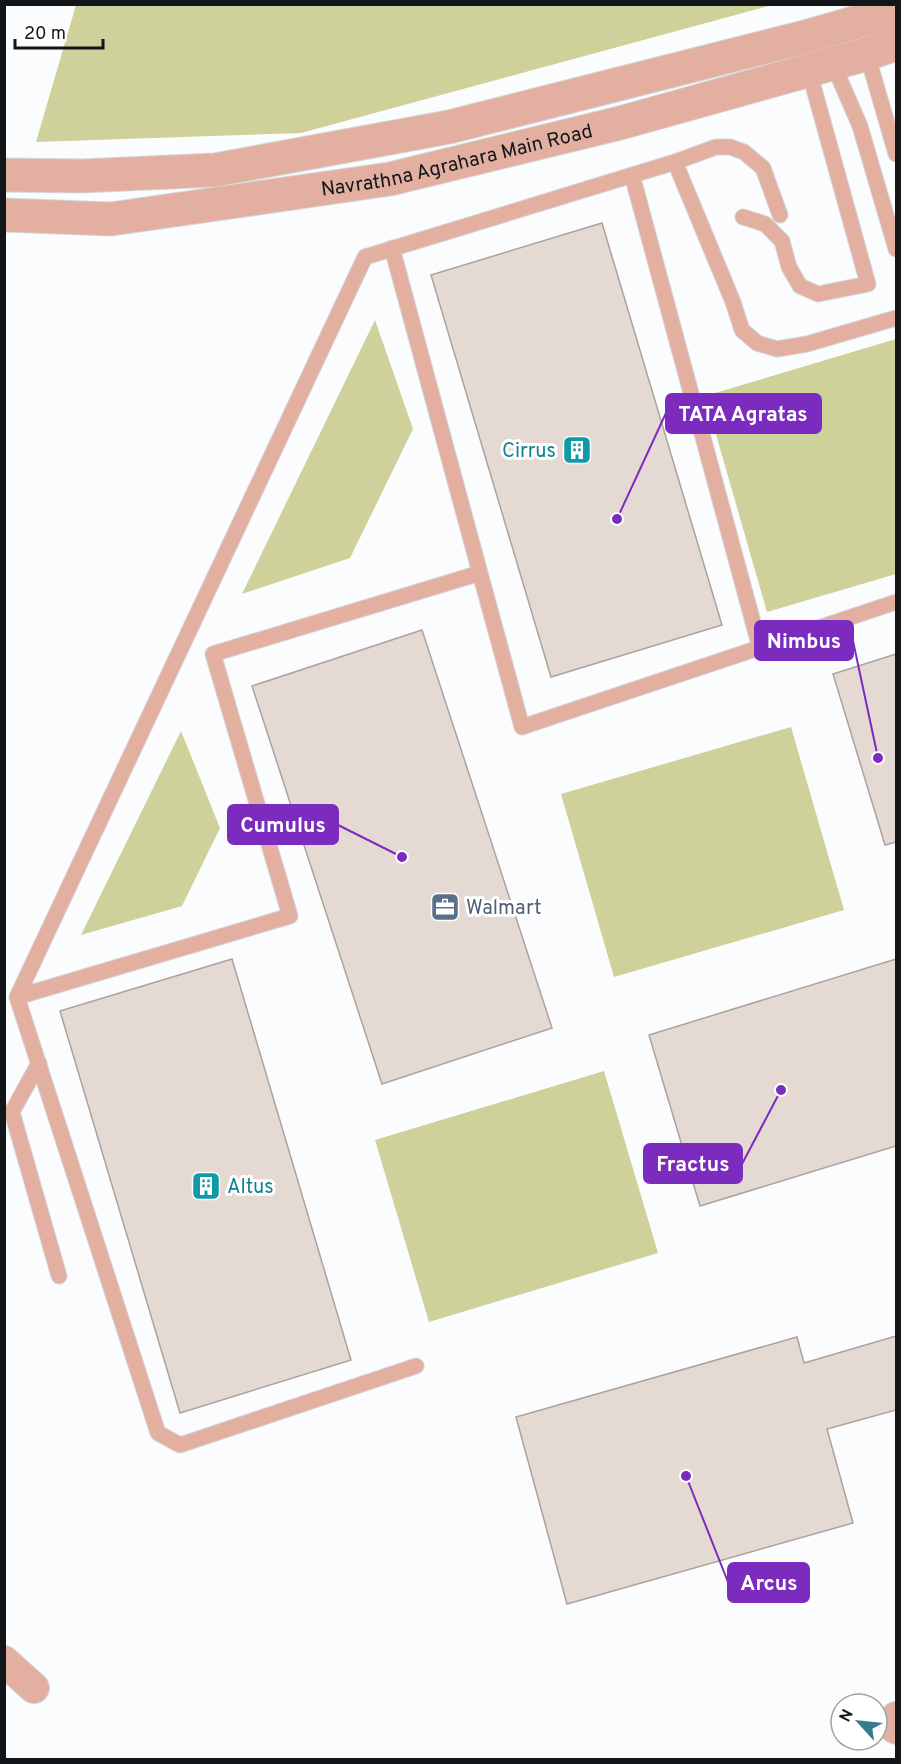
<svg xmlns="http://www.w3.org/2000/svg" width="901" height="1764" font-family="Overpass,sans-serif">
<style>
.green{fill:#cfd19a}
.building{fill:#e4d9d3;stroke:#ada29c;stroke-width:1.5}
.lines{fill:none;stroke-linecap:round;stroke-linejoin:round}
.service-casing{stroke:#d5d7d9;stroke-width:17}
.minor-casing{stroke:#d5d7d9;stroke-width:32}
.tertiary-casing{stroke:#d5d7d9;stroke-width:35}
.service{stroke:#e3afa1;stroke-width:15}
.minor{stroke:#e3afa1;stroke-width:30}
.tertiary{stroke:#e3afa1;stroke-width:33}
.labels{text-anchor:middle;stroke-width:6;stroke-linejoin:round;paint-order:stroke}
.street-label{font-size:20px;fill:#131619;stroke:#fff}
.culture-label{font-size:20px;fill:#0d838f;stroke:#fff;text-anchor:end}
.service-label{font-size:20px;fill:#4e5e75;stroke:#fff;text-anchor:start}
.leader{fill:none;stroke:#7b2cbf;stroke-width:2}
.callout-dot{fill:#7b2cbf;stroke:#fff;stroke-width:2}
.callout{fill:#7b2cbf;stroke:#7b2cbf;stroke-width:2}
.callout-label{font-size:21px;text-anchor:middle;font-weight:bold;fill:#fff}
</style>
<rect width="100%" height="100%" fill="#fafcfd"/>
<!-- green -->
<path class="green" d="M76 5V4L772 5 301 133 36 142Z
M375 320 413 429 350 558 242 594Z
M896 339V574L767 612 705 396Z
M791 727 844 910 614 977 561 794Z
M181 731 220 828 182 906 81 935Z
M604 1071 658 1253 429 1322 375 1140Z"/>
<!-- building -->
<path class="building" d="M602 223 722 625 551 677 431 275Z
M422 630 552 1028 382 1084 252 686Z
M896 654V842L885 845 833 674Z
M232 959 351 1360 180 1413 60 1011Z
M896 959V1146L700 1206 649 1035Z
M896 1336V1410L827 1429 853 1523 567 1604 516 1417 797 1337 804 1363Z"/>
<g class="lines">
<!-- service casing -->
<g class="service-casing">
<path id="service" d="M867 54 896 154
M833 64 860 126 896 249
M675 162 716 147H730L744 152 763 168 780 215
M632 175 760 648
M743 217 765 224 782 241 789 267 800 286 818 294 868 284 809 71
M480 573 522 727 896 602
M17 997 290 916 213 654 480 573 392 248
M39 1063 12 1112 59 1276
M416 1366 180 1445 158 1433 17 997 365 257 675 162 733 302 742 330 757 343 777 349 807 344 896 318"/>
</g>
<!-- minor casing -->
<g class="minor-casing">
<path id="minor" d="M4 1661 34 1688
M896 1717 892 1726 896 1729"/>
</g>
<!-- tertiary casing -->
<g class="tertiary-casing">
<g id="tertiary">
<path d="M4 175 82 176 215 170 449 127 801 38 896 11"/>
<path id="s1" d="M4 215 111 219 390 179 620 123 867 54 896 44"/>
</g>
</g>
<!-- service -->
<use href="#service" class="service"/>
<!-- minor -->
<use href="#minor" class="minor"/>
<!-- tertiary -->
<use href="#tertiary" class="tertiary"/>
</g>
<!-- icons -->
<defs>
<g id="building-square" transform="scale(1.5)"><rect x="-9" y="-9" width="18" height="18" rx="4" fill="#0f9aa8" stroke="#fff"/><path d="M-4-6H4V6H1V3H-1V6H-4ZM-2.5-4.3h1.7v1.8h-1.7ZM.8-4.3h1.7v1.8H.8ZM-2.5-1h1.7V.8h-1.7ZM.8-1h1.7V.8H.8Z" fill="#fff"/></g>
<g id="office-square" transform="scale(1.5)"><rect x="-9" y="-9" width="18" height="18" rx="4" fill="#5c6f8a" stroke="#fff"/><path d="M-6-3h4V-5.5h4V-3h4V5H-6ZM-1-4.5V-3h2v-1.5ZM-6 0V1H6V0Z" fill="#fff"/></g>
</defs>
<g fill-rule="evenodd">
<use href="#building-square" x="577" y="450"/>
<use href="#office-square" x="445" y="907"/>
<use href="#building-square" x="206" y="1186"/>
</g>
<g class="labels">
<!-- street labels -->
<g class="street-label">
<text dy="7" stroke="none"><textPath href="#s1" startOffset="458">Navrathna Agrahara Main Road</textPath></text>
</g>
<!-- culture labels -->
<g class="culture-label">
<text x="556" y="457">Cirrus</text>
<text x="227" y="1193" text-anchor="start">Altus</text>
</g>
<!-- service labels -->
<g class="service-label">
<text x="466" y="914">Walmart</text>
</g>
</g>
<!-- callouts -->
<path class="leader" d="M617 519L666 413M878 758L853 641M402 857L338 825M781 1090L742 1164M686 1476L728 1582"/>
<g class="callout-dot">
<circle cx="617" cy="519" r="6"/>
<circle cx="878" cy="758" r="6"/>
<circle cx="402" cy="857" r="6"/>
<circle cx="781" cy="1090" r="6"/>
<circle cx="686" cy="1476" r="6"/>
</g>
<g class="callout">
<rect x="666" y="394" width="155" height="39" rx="6"/>
<rect x="755" y="621" width="98" height="39" rx="6"/>
<rect x="228" y="805" width="110" height="39" rx="6"/>
<rect x="644" y="1144" width="98" height="39" rx="6"/>
<rect x="728" y="1563" width="81" height="39" rx="6"/>
</g>
<g class="callout-label">
<text x="743" y="421">TATA Agratas</text>
<text x="804" y="648">Nimbus</text>
<text x="283" y="832">Cumulus</text>
<text x="693" y="1171">Fractus</text>
<text x="769" y="1590">Arcus</text>
</g>
<!-- border -->
<rect width="901" height="1764" fill="none" stroke="#131619" stroke-width="12"/>
<!-- north arrow -->
<g transform="translate(859 1722) rotate(297)"><circle r="28" fill="#ffffff" stroke="#a1a2a3" stroke-width="1.5"/>
<path d="M0-4.5L10 22L0 15L-10 22Z" fill="#3a7a8e"/>
<text y="-9" font-size="16" font-weight="bold" text-anchor="middle" fill="#131619">N</text>
</g>
<!-- scale -->
<path d="M15 39v9h88v-9" fill="none" stroke="#131619" stroke-width="3"/>
<text x="24" y="39" font-size="18" fill="#131619" stroke="#ffffff" stroke-width="4.5" paint-order="stroke">20 m</text>
</svg>
